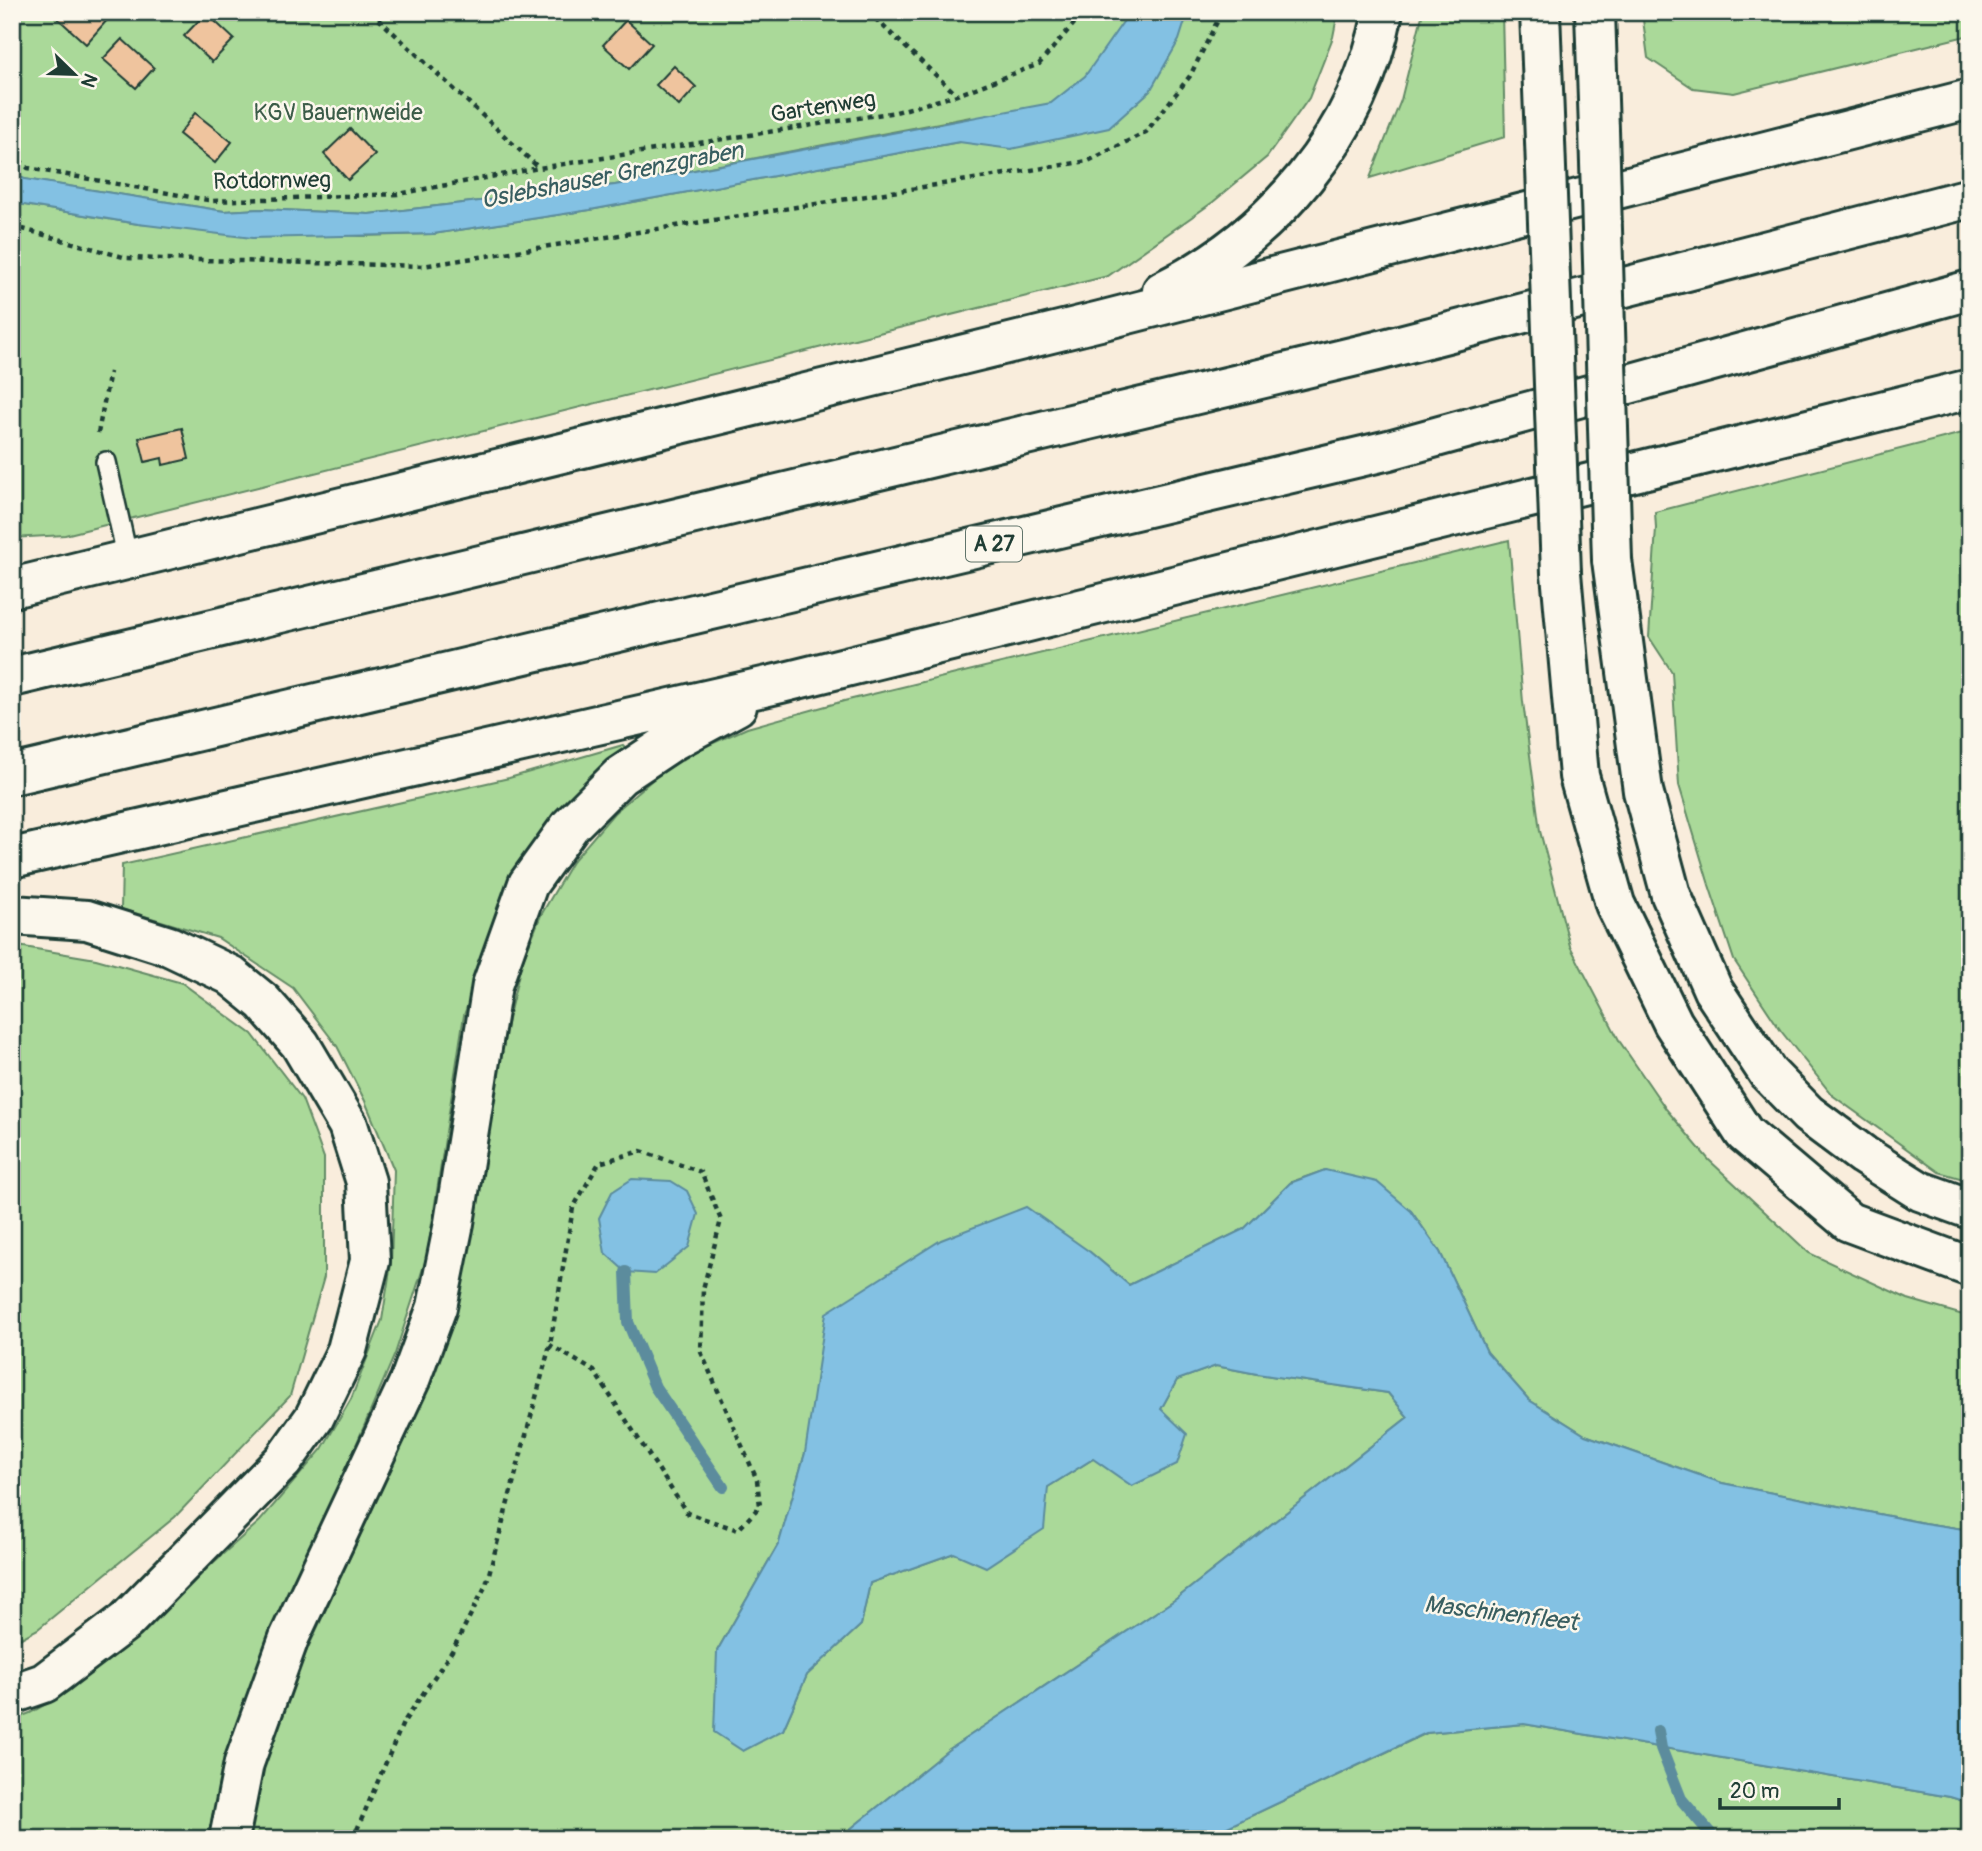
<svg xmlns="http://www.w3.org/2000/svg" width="1982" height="1851" font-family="Pangolin,sans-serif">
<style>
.green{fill:#aad999;stroke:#648b66;stroke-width:2}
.water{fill:#83c1e3;stroke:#5b8c9d;stroke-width:2}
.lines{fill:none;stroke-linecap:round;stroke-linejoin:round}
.stream{stroke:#5b8c9d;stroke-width:12}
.building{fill:#efc49e;stroke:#1f3d34;stroke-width:2}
.service-casing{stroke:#1f3d34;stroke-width:24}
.motorway-casing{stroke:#1f3d34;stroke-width:44}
.path{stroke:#1f3d34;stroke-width:4.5;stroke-dasharray:5 5;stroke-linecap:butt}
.service{stroke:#fbf7ec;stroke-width:19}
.motorway{stroke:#fbf7ec;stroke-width:38}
.motorway-bridge-casing{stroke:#1f3d34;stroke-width:44;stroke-linecap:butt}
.motorway-bridge{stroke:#fbf7ec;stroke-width:38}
.labels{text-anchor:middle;stroke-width:5;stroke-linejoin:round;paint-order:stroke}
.shield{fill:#fbf7ec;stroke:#61756b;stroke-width:2}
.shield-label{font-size:21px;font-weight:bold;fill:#1f3d34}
.street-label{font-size:23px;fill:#1f3d34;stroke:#fbf7ec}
.park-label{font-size:23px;fill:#3b5c48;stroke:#fbf7ec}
.water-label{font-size:24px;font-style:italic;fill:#385e60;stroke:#fbf7ec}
</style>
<rect width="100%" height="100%" fill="#f9eddc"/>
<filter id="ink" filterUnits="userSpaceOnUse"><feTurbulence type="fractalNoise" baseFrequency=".0143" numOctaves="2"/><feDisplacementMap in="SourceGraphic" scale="14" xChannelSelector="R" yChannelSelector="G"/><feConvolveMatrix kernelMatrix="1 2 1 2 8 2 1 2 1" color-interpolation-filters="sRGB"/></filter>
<g filter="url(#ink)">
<!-- green -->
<path class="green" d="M12 12H1338L1333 37 1309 98 1267 157 1213 202 1108 276 65 535 12 538V203L138 224 361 236 433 234 590 210 959 142 970 117 615 185 369 214 260 209 224 211 24 179 12 174Z
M1423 12H1502L1505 137 1370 178 1401 100Z
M1642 12H1970V35L1734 93 1693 88 1648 58Z
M1970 431V1181L1939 1172 1832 1095 1781 1031 1734 960 1709 885 1679 785 1672 672 1649 637 1656 528 1655 512Z
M1509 540 1523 702 1540 831 1570 946 1620 1042 1666 1109 1709 1160 1809 1253 1908 1299 1970 1317V1530L1924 1523 1722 1483 1585 1435 1529 1400 1487 1352 1440 1252 1411 1211 1325 1170 1291 1182 1244 1229 1129 1285 1090 1252 805 1453 779 1543 717 1651 783 1730 807 1675 861 1625 870 1583 954 1553 1048 1487 1093 1459 1161 1409 1177 1380 1216 1366 1257 1374 1388 1393 1408 1417 1176 1599 948 1750 838 1839H246L263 1765 295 1676 412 1423 455 1308 477 1202 500 1053 521 965 541 915 572 862 614 813 659 774 702 748 747 728 844 701Z
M623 745 629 752 515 875 464 1015 427 1256 395 1354 297 1583 253 1678 212 1816 209 1839H22L12 1829V1720L30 1713 69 1691 260 1521 322 1449 351 1399 382 1320 391 1264 394 1170 365 1101 337 1046 293 988 218 938 121 909 122 865 509 778Z
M12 945 96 959 182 983 252 1034 302 1099 324 1158V1277L290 1396 175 1517 38 1629 12 1643Z
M1524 1724 1950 1797 1970 1803V1839H1202L1427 1733Z"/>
<!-- water -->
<path class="water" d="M1130 12H1188L1179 40 1150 91 1109 128 1011 149 959 142 590 210 433 234 252 238 138 224 12 203V174L25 179 224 211 260 209 369 214 615 185 1051 103 1085 76Z
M1325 1170 1377 1182 1411 1211 1440 1252 1487 1352 1529 1400 1585 1435 1722 1483 1924 1523 1970 1530V1803L1950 1797 1524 1724 1426 1733 1202 1839H838L948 1750 1176 1599 1408 1417 1388 1393 1257 1374 1216 1366 1177 1380 1161 1409 1187 1434 1177 1464 1132 1486 1093 1459 1048 1487 1044 1529 986 1567 954 1553 870 1583 861 1625 807 1675 783 1730 743 1751 714 1732 717 1651 779 1543 805 1453 826 1313 941 1240 1026 1207 1090 1252 1129 1285 1244 1229 1290 1183Z
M632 1179 671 1181 687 1191 698 1214 689 1247 655 1274 626 1272 605 1253 599 1218 612 1192Z"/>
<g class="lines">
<!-- stream -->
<path class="stream" d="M626 1272 628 1322 655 1387 723 1487
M1658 1731 1661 1748 1681 1799 1715 1839"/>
</g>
<!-- building -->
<path class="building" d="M57 12H101L108 19 86 44 54 15Z
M206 13 234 39 212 62 184 36Z
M626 20 652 44 629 69 603 45Z
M122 39 154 68 136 88 103 59Z
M674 66 696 87 679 106 656 85Z
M195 113 232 142 215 163 179 134Z
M350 129 375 155 348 180 324 154Z
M182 428 189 459 163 465 162 458 145 462 139 438Z"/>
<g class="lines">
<!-- service casing -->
<g class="service-casing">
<path id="service" d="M106 462 128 560"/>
</g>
<!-- motorway casing -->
<g class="motorway-casing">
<path id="motorway" d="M1540 12 1545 141
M1595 12 1599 130
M1162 291C1272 237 1360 135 1383 12
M1612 560 1643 791 1671 895 1713 990 1768 1073 1808 1114 1863 1155 1920 1191 1970 1209
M1561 573 1579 776 1615 904 1673 1023 1744 1133 1849 1222 1970 1267
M12 588 1100 321 1970 99
M12 677 1377 351 1970 198
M12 775 1389 450 1970 290
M12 858 781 683 1970 389
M12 915 87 920 169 946 230 975 263 1002 300 1044 348 1125 366 1182 370 1261 347 1350 314 1418 283 1461 126 1621 44 1683 12 1694
M229 1839 244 1763 289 1638 410 1380 437 1307 454 1223 492 985 528 884 570 826 620 776 674 740 737 706"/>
</g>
<!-- path -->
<path class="path" d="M371 12 539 168
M868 12 956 94
M12 153 28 168 213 201 398 194 539 168 896 112 957 95 1039 64 1084 12
M12 226 127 258 423 266 1088 161 1146 132 1190 76 1222 12
M98 433 110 372
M353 1839 403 1723 452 1651 486 1585 550 1345 573 1208 599 1163 641 1151 701 1172 721 1220 703 1289 701 1352 757 1480 760 1506 738 1530 687 1513 594 1371 550 1345"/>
<!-- service -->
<use href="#service" class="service"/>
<!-- motorway -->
<use href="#motorway" class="motorway"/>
<!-- motorway-bridge casing -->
<g class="motorway-bridge-casing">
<path id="motorway-bridge" d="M1599 130 1612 560
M1545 141 1561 573"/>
</g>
<!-- motorway-bridge -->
<use href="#motorway-bridge" class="motorway-bridge"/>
</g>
</g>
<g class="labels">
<!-- shield labels -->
<rect class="shield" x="966" y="526.5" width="56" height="35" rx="5"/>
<g class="shield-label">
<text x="994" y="551">A 27</text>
</g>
<!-- street labels -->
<g class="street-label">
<text transform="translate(823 106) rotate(-9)" y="8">Gartenweg</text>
<text transform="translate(272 180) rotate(-1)" y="8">Rotdornweg</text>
</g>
<!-- park labels -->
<g class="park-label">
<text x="338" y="120">KGV Bauernweide</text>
</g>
<!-- water labels -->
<g class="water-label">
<text transform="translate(612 175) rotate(-11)" y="8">Oslebshauser Grenzgraben</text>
<text transform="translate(1501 1613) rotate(7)" y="8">Maschinenfleet</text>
</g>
</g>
<!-- margin -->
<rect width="1982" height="1851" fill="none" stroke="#fbf7ec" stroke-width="42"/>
<rect x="21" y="21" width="1940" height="1809" fill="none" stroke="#1f3d34" stroke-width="2.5" filter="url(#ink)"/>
<!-- north arrow -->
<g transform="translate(74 74) rotate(113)" stroke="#fbf7ec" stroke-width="5" paint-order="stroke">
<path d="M0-5L12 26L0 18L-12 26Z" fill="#1f3d34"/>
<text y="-10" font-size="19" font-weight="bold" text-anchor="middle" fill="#1f3d34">N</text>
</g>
<!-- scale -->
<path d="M1720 1798v10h119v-10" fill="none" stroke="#1f3d34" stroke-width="3.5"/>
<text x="1730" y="1798" font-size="21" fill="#1f3d34" stroke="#fbf7ec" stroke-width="5" paint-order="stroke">20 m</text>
</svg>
